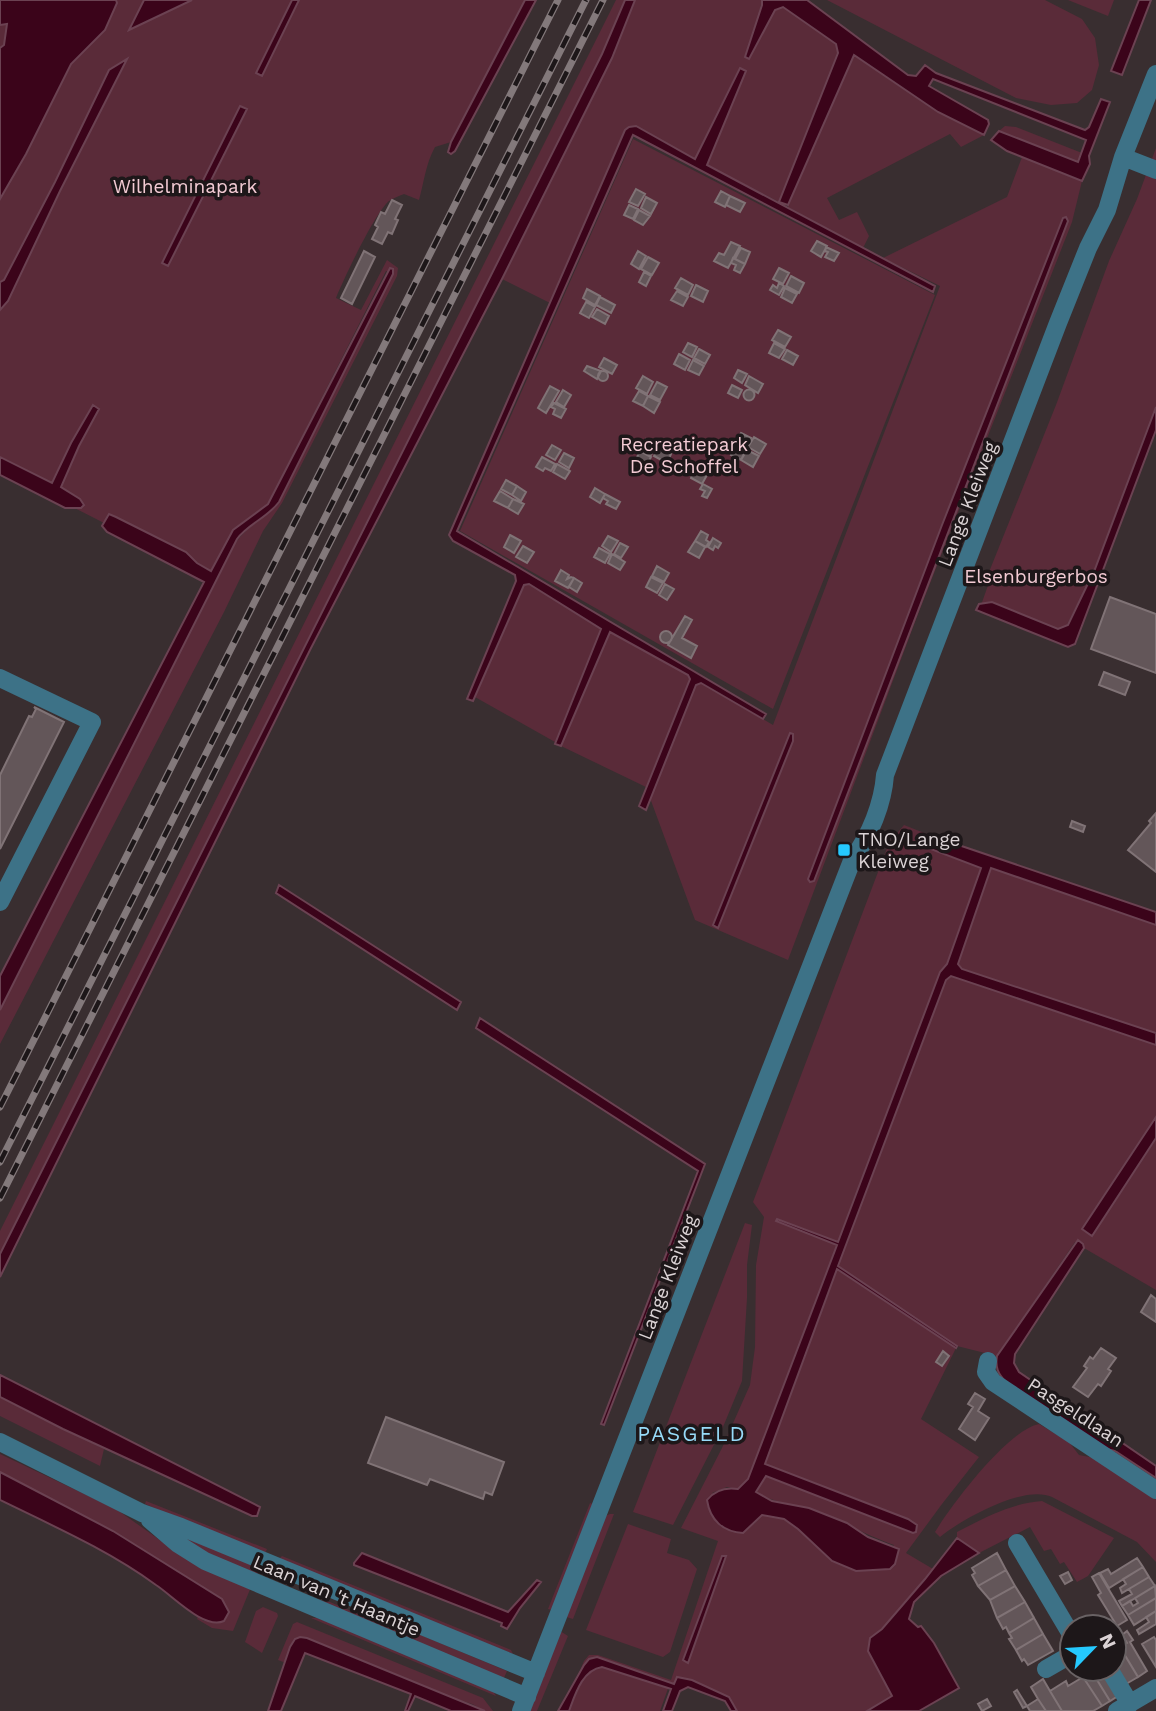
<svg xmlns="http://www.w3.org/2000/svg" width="1156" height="1711" font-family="'Work Sans',sans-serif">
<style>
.green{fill:#5a2b39;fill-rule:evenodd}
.water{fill:#3b041a;stroke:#6b4252;stroke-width:2}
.building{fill:#635659;stroke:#807376;stroke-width:2}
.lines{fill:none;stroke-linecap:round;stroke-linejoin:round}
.minor{stroke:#3d7287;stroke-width:18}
.rail-casing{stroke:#83797b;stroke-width:7}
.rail{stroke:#1d1719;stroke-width:4.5;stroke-dasharray:13;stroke-linecap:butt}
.poi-dot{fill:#25c9fe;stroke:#1d1719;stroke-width:2.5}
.labels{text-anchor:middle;stroke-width:7;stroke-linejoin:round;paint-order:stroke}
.park-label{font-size:19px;fill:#f3cbd4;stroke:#1d1719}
.street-label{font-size:19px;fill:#dbd3d5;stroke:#1d1719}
.poi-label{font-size:19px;fill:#dbd3d5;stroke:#1d1719;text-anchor:start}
.neighbourhood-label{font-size:21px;letter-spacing:2px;fill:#97dbf9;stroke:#1d1719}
</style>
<rect width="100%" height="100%" fill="#392e30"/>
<!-- green -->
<path class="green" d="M0 0H525L451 142 435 147C426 163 424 182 419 200L404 194C399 196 393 198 389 201 376 211 343 280 336 298L361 310 387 260 398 268 397 276 282 503 263 531 224 612 0 1044V1010L232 549C243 528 263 520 279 503L393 274 386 271 268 504 233 530 208 576 0 470Z
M616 0H625L602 54 0 1254V1231Z
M635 0H762L749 58 775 10 783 7 837 44 838 53 779 202 707 165 745 71 695 159 636 126 625 130 550 303 502 279 612 58Z
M827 0H1045L1082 19 1095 38 1099 65 1092 90 1077 103 1051 105 1016 98Z
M1068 0H1114L1108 16Z
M854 55 938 112 984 135 961 147 950 134 827 198 839 220 857 212 869 236 863 248 788 207V205Z
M1005 126 1016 127 1082 153 1078 162 999 131Z
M633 139 935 295 773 709 460 531Z
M1156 148V407L1095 569 1067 625 1060 630 980 608 992 574 987 577 1056 405 1109 261 1137 199Z
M1022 157 1082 181 1072 222 918 614 788 960 695 920 650 798 696 685 701 683 773 725 940 286 883 258 1007 197ZM1066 217 811 882 808 878 942 525 1063 218ZM790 733 793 741 717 927 713 925Z
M529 584 601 629 555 742 475 697 524 585Z
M610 632 688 675 690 679 646 787 561 746Z
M904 825 932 836 928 848 982 867 947 964 940 972 838 1242 777 1219 776 1221 837 1245 748 1479 737 1489 727 1487 712 1493 754 1524 762 1515 784 1519 798 1529 832 1561 856 1571H873L894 1545C867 1536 846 1522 819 1512 798 1505 776 1503 756 1493L765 1476 913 1533 916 1532 913 1521 908 1519 765 1464 837 1269 956 1348 921 1419 979 1457 942 1504 906 1553 933 1569 882 1629 870 1638 868 1651 892 1696 867 1711H737L729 1697 677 1677 674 1684 670 1683 660 1711H563L584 1661 589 1655H598L671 1680 718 1541 681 1528 722 1448 750 1385 755 1347 756 1265 764 1217 753 1202 889 843Z
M991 867 1156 925V1033L961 969 958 964Z
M951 976 1156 1045V1117L1083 1229 1093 1235 1156 1138V1290L1084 1248 1083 1244 1075 1242 997 1356 957 1346 838 1266 946 980Z
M745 1223 752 1225 747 1265V1298L742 1381 723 1427 673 1525 633 1512Z
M0 1397 104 1449 100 1466 0 1416Z
M1039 1424 1069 1442 1079 1455 1095 1458 1156 1497V1562L1137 1542 1052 1497C1024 1484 962 1519 940 1537L935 1532C952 1504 1008 1430 1039 1424Z
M0 1454 116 1509 171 1548 251 1587 233 1631 212 1628 197 1619 198 1617 204 1621 222 1599 113 1531 0 1472Z
M146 1501 267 1549 264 1556 145 1504Z
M1042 1501 1114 1538 1088 1576 1077 1582 1064 1562 1060 1564 1051 1549 1044 1551 1030 1527 979 1553 957 1538V1532C984 1518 1012 1503 1042 1501Z
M590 1503 593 1504 552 1610 548 1609Z
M610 1514H614L573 1619 566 1617 605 1516Z
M156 1520 260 1567 256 1577 211 1558Z
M628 1524 671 1539 667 1553 689 1560 697 1569 670 1652 663 1657 586 1630Z
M282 1556 511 1650 513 1654 277 1561Z
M318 1600 330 1602 370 1619 392 1623 507 1671 503 1680Z
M263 1607 277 1613 278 1616 262 1653 245 1642 256 1611Z
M311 1618H317L347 1629 493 1691 496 1696Z
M297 1622 483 1698 493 1711H485L472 1704 290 1647 286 1663 278 1660 293 1624Z
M560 1631 568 1636 537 1711H529Z"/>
<!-- water -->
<path class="water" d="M0 0H116L117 3 105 30 71 64 26 154 0 199V48L4 45 7 24 0 25Z
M144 0H192L129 30Z
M292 0H299L262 76 256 73Z
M525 0H536L455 151 451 154 448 152 451 142Z
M625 0H635L612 58 502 279 310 650 0 1277V1254L602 54Z
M762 0H807L908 75 916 76 925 65 936 73 1085 130 1089 127 1101 99 1110 102 1089 156 1090 164 1082 181 1007 151 991 140 999 131 1078 162 1086 140 933 79 929 86 988 120 989 124 984 135 938 112 854 55 788 205 779 202 838 53 836 44 783 7 775 10 749 59 745 57 762 5Z
M1139 0H1151L1122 75 1111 71Z
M127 59 60 191 8 301 0 310V282L4 280 55 182 109 70Z
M740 68 746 71 707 165 935 286 933 292 633 135 457 531 766 714 763 719 701 683 696 685 646 810 639 806 690 679 688 675 610 632 561 746 555 744 601 629 529 584 524 585 473 701 467 699 516 581 515 575 453 541 449 535 625 130 629 127 636 126 695 159Z
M240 106 247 109 168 266 162 263Z
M1066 217 1068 221 814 881 810 882 808 879 942 525 1063 218Z
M390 268 393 269V274L279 502C267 518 248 524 237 539L0 1010V976L204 582 107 532 102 526 109 514 116 517 186 552 197 563 211 571 233 530 268 504Z
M93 405 99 409 79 446 61 487 80 499 84 505 81 508H65L0 475V457L52 483 71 443Z
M1156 407V430L1075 644 1068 647 976 610 979 604 992 602 1058 629 1068 625 1095 569Z
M790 733 793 734V741L718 928 713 925Z
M932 836 1156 912V925L991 868 958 964 962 969 1156 1033V1045L951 976 946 980 838 1266 957 1346 956 1348 837 1269 765 1464 908 1519 917 1525 916 1532 913 1533 766 1476 756 1492 772 1501 809 1508 847 1523 868 1537 899 1549 895 1564 890 1569 856 1571 832 1561 798 1529 784 1519 762 1515 743 1533C723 1532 710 1520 707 1500 715 1490 725 1487 738 1489L748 1479 837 1245 776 1221 777 1219 838 1242 940 972 947 964 981 868 928 848Z
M279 885 461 1002 457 1010 276 893Z
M480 1018 705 1164 604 1425 601 1424 698 1171 476 1028Z
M1156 1117V1138L1092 1236 1082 1229Z
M1078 1240 1083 1244 1084 1248 1015 1354 1014 1363 1019 1372 1156 1466V1478L1115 1451 1106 1449 1006 1382C998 1374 995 1367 997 1356Z
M0 1375 260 1507 257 1516H252L63 1429 0 1397Z
M0 1472 113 1531 222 1599 229 1612 224 1621C204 1630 173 1596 156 1585 108 1550 53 1526 0 1500Z
M957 1538 979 1553 941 1576 914 1602 909 1619 918 1627 921 1626 934 1643 959 1688 919 1711H867L892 1696 868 1651 870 1638 882 1629 925 1579Z
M362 1553 508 1612 537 1580 541 1582 520 1608 507 1629 501 1626 502 1623 354 1565V1563Z
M722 1556H726L688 1663 683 1660Z
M300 1637 307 1638 485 1711H451L415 1696 408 1711H405L411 1694 305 1653 281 1711H268L290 1647 295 1639Z
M597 1657 674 1684 677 1677 692 1680 729 1697 737 1711H731L725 1701 688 1687 680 1691 672 1711H663L671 1689 602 1667C582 1670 575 1695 569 1711H558L584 1665 589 1659Z"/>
<!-- building -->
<path class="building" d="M636 189 645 194 638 206 629 202Z
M721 191 730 196 725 207 715 202Z
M730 196 745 203 740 212 726 205Z
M646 197 657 203 651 214 641 208Z
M392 200 402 205 395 219 398 220 392 234 388 232 382 244 372 239 378 227 375 225 381 212 385 214Z
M629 205 638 209 633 219 624 215Z
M639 210 650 216 643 225 634 220Z
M817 241 827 246 821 257 811 251Z
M731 242 740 246 728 268 714 261 719 253 724 255Z
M826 247 839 253 834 261 825 257 828 252 825 251Z
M741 248 750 252 745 264 735 259Z
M364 251 375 257 352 304 341 298Z
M638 251 646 256 639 269 631 264Z
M648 257 659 263 652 275 641 269Z
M733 258 745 264 740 273 734 270 736 265 731 263Z
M779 268 789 273 783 284 773 279Z
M644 272 651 276 646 286 639 282Z
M791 276 804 283 799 293 786 286Z
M681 278 693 285 688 295 675 288Z
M779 283 784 286 779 295 770 290 773 285 777 288Z
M696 285 708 291 703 302 691 296Z
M785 288 797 294 792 303 781 297Z
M587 289 600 296 595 305 583 298Z
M677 291 688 297 683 306 671 300Z
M600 297 615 305 611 313 596 305Z
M586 302 595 307 589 318 580 313Z
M597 309 609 316 605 324 592 317Z
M778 330 791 337 785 347 772 340Z
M688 343 697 347 692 357 683 352Z
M774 343 785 349 779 358 769 353Z
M699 349 710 355 705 364 694 358Z
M787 350 798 356 793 365 782 359Z
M679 354 690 360 685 370 674 364Z
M604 358 617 365 612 374 599 367Z
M693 360 704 366 699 375 688 370Z
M587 366 601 371 597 379 584 371Z
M738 370 747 374 742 383 734 378Z
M598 376a5 5 0 1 1 10 0a5 5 0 1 1-10 0Z
M643 376 653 382 647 394 636 388Z
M749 376 763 384 758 393 745 385Z
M657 382 667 387 660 400 650 395Z
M732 385 742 390 738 398 728 393Z
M550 386 559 391 546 413 538 408Z
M743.5 395a5.5 5.5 0 1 1 11 0a5.5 5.5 0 1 1-11 0Z
M563 390 571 395 564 407 556 402Z
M639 391 648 396 643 406 633 401Z
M648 396 660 402 654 413 643 406Z
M554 403 566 409 561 418 553 414 555 409 551 407Z
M741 433 751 438 746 448 735 443Z
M754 437 766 444 760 454 748 447Z
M646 439 657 445 651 455 640 449Z
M552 445 561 450 555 460 546 455Z
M742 446 747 448 741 460 731 455 735 447 739 449Z
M658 448 671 454 667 463 654 456Z
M747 450 759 456 753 467 741 460Z
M640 451 651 457 646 467 635 461Z
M564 453 574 458 569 468 559 462Z
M542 457 555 464 551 471 545 468 543 471 536 467Z
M557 464 570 471 565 479 553 472Z
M695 468 707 475 702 484 691 478Z
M506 480 517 486 512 495 501 489Z
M703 484 712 489 707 498 702 496 705 491 700 489Z
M517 486 526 492 521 501 512 495Z
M595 488 605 494 600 503 590 497Z
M500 491 513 499 508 508 494 501Z
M605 494 620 502 616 509 606 504 608 501 603 498Z
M513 499 524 504 518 514 508 508Z
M701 531 708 535 706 540 709 542 706 547 695 541Z
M510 535 521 541 514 553 504 547Z
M608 536 618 541 611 552 602 546Z
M713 538 721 543 718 548 715 546 713 550 708 547Z
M695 541 705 547 699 558 688 552Z
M620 543 628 547 621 558 614 554Z
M523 546 534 552 527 563 516 557Z
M599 548 610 554 605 563 594 557Z
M612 554 625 562 620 570 608 563Z
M657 566 669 573 664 582 652 576Z
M561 570 569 575 567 579 571 577 574 578 568 588 555 581Z
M651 577 663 583 657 593 646 587Z
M574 578 582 583 577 592 569 587Z
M665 584 674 589 667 600 659 595Z
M1110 597 1156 614V673L1091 649Z
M685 616 692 620 682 638 697 646 691 658 668 645Z
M660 637a6 6 0 1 1 12 0a6 6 0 1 1-12 0Z
M1104 672 1130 682 1125 695 1099 685Z
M34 707 64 722 0 849V775L29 716 32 717 36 709Z
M1156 813V872L1128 850 1151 823 1149 821Z
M1072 821 1085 826 1083 832 1070 827Z
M1151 1295 1156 1299V1322L1141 1312Z
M1101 1348 1116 1358 1108 1369 1111 1371 1101 1386 1098 1384 1088 1397 1073 1387 1087 1368 1084 1366 1090 1357 1093 1359Z
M943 1351 949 1356 942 1366 936 1362Z
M975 1393 985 1399 978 1411 989 1418 975 1440 959 1429 973 1407 968 1404Z
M386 1417 504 1462 492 1495 485 1492 483 1499 430 1479 427 1485 368 1463Z
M997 1553 1006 1570 978 1586 972 1575 975 1573 972 1568Z
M1137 1558 1143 1567 1109 1588 1100 1573 1108 1569 1111 1574Z
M1143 1567 1149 1577 1122 1593 1120 1588 1126 1584 1123 1579Z
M1006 1570 1015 1586 990 1600 978 1586Z
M1068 1572 1072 1580 1065 1584 1060 1576Z
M1099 1573 1127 1620 1117 1626 1098 1595 1101 1593 1092 1577Z
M1149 1577 1155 1586 1122 1606 1119 1601 1132 1594 1129 1589Z
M1015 1586 1025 1602 997 1618 990 1600Z
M1155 1586 1156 1598 1128 1615 1122 1606 1130 1601 1133 1606 1138 1603 1135 1598Z
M1156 1598V1611L1134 1625 1128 1615Z
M1025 1602 1034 1618 1009 1633 1006 1627 1003 1629 997 1618Z
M1156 1611V1624L1139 1634 1137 1630 1149 1622 1146 1617Z
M1034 1618 1043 1634 1016 1650 1009 1639 1012 1638 1009 1633Z
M1127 1631 1133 1640 1130 1642 1147 1671 1138 1677 1120 1647 1127 1643 1122 1635Z
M1043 1634 1053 1651 1028 1665 1024 1659 1022 1661 1016 1650Z
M1154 1637 1156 1640V1667L1142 1644Z
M1120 1647 1138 1677 1126 1684 1114 1663V1651Z
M1103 1669 1118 1696 1110 1701 1094 1675Z
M1087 1674 1090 1679 1094 1675 1110 1701 1102 1706 1083 1677Z
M1083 1677 1102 1706 1093 1711H1062L1050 1691 1066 1681 1068 1686Z
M1043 1679 1050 1691 1062 1711H1046L1038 1699 1031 1687Z
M1017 1690 1027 1706 1023 1708 1014 1692Z
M987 1699 991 1706 982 1711 978 1704Z
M1038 1699 1046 1711H1030L1027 1706Z"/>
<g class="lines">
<!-- minor -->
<path class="minor" d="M1123 157 1156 170
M0 678 92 722 0 902
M988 1361 986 1372 993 1382 1156 1490
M0 1442 142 1513 181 1527 536 1673
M150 1520 178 1544 205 1561 527 1697
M1017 1543 1072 1636
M1046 1669 1072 1654
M1109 1669 1130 1704
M521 1711 853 858C870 836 883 803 885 775L1058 323 1088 248 1107 210 1123 157 1156 74
M1117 1711 1156 1688"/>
<!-- rail casing -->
<g class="rail-casing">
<path id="rail" d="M0 1107 558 0
M0 1162 586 0
M0 1198 603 0"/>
</g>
<!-- rail -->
<use href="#rail" class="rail"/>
</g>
<!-- markers -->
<rect class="poi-dot" x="837" y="843" width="14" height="14" rx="3.5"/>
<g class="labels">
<!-- park labels -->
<g class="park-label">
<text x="185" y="193">Wilhelminapark</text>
<text x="684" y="451">Recreatiepark<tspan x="684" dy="22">De Schoffel</tspan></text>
<text x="1036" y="583">Elsenburgerbos</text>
</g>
<!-- street labels -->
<g class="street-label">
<text transform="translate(967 504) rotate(-69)" y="7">Lange Kleiweg</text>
<text transform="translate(667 1277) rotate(-69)" y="7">Lange Kleiweg</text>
<text transform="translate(1076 1412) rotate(33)" y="7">Pasgeldlaan</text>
<text transform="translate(337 1595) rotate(23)" y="7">Laan van 't Haantje</text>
</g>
<!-- poi labels -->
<g class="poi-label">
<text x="858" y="846">TNO/Lange<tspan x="858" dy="22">Kleiweg</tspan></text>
</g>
<!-- neighbourhood labels -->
<g class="neighbourhood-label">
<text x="692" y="1441">PASGELD</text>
</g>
</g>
<!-- north arrow -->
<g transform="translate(1093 1648) rotate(65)"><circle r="33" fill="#1d1719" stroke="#696264" stroke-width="2"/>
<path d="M0-5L12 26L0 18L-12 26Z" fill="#25c9fe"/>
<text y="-10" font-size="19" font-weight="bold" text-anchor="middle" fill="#dbd3d5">N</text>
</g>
</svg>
